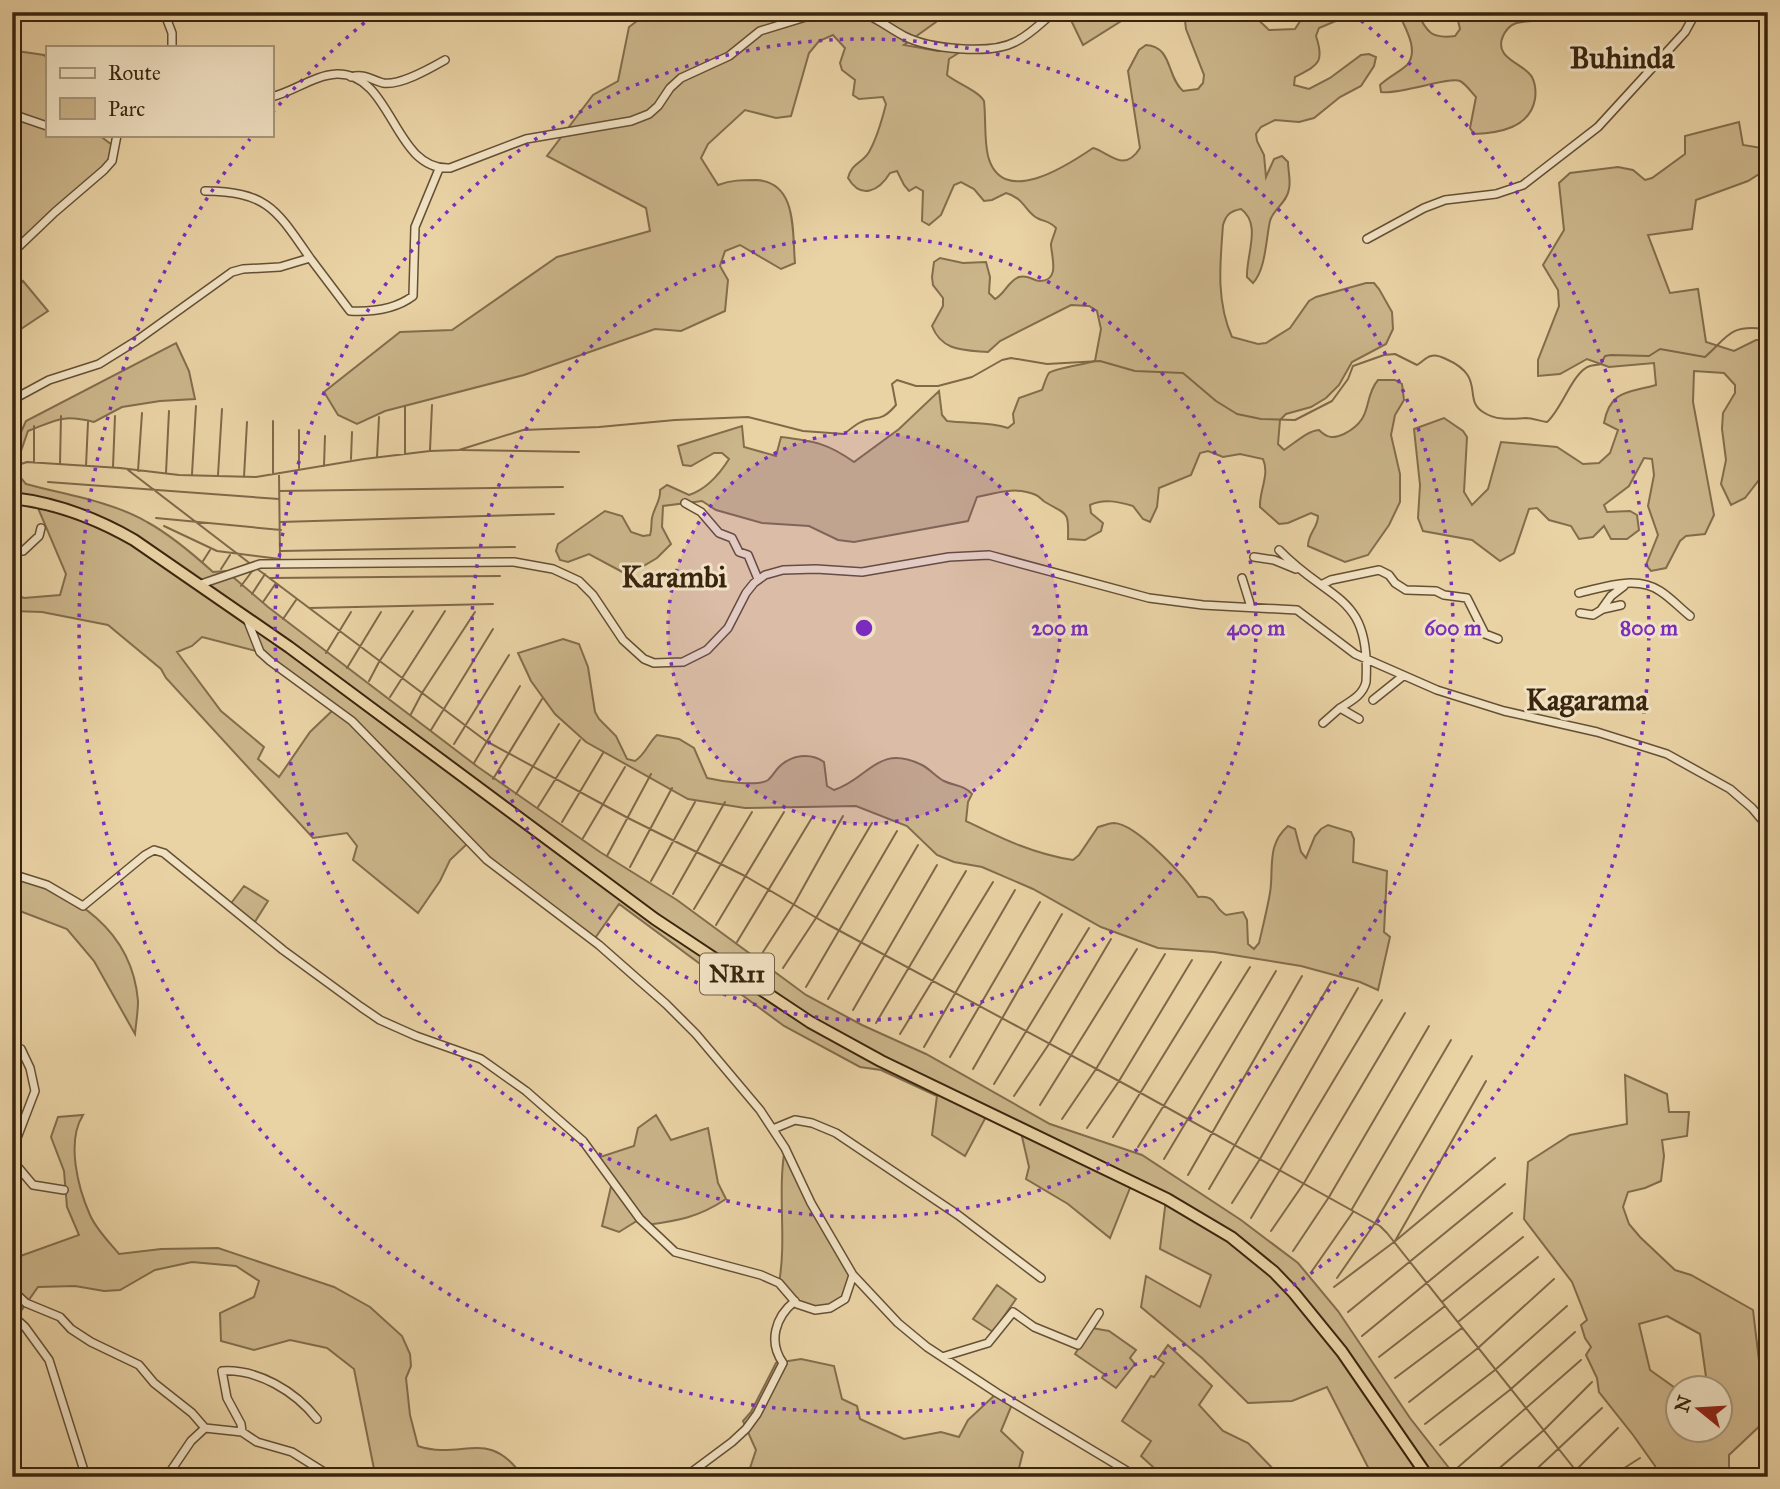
<svg xmlns="http://www.w3.org/2000/svg" width="1780" height="1489" font-family="'IM FELL Great Primer',serif">
<style>
.green{fill:#cbb58a;stroke:#826d4c;stroke-width:2;fill-rule:evenodd}
.lines{fill:none;stroke-linecap:round;stroke-linejoin:round}
.stream{stroke:#7f6949;stroke-width:2}
.minor-casing{stroke:#655034;stroke-width:10}
.highway-casing{stroke:#39250e;stroke-width:14}
.minor{stroke:#f1e2c4;stroke-width:7}
.highway{stroke:#e9d2a4;stroke-width:10}
.ring{fill:none;stroke:#7b2cbf;stroke-width:3.5;stroke-dasharray:3.5 7}
.labels{text-anchor:middle;stroke-width:6;stroke-linejoin:round;paint-order:stroke}
.shield{fill:#f1e2c4;stroke:#705e45;stroke-width:2}
.shield-label{font-size:24px;font-weight:bold;fill:#39250e}
.quarter-label{font-size:30px;font-weight:bold;fill:#39250e;stroke:#f1e2c4}
.centre{fill:#7b2cbf;stroke:#f1e2c4;stroke-width:3.5}
.ring-label{font-size:21px;text-anchor:middle;font-weight:bold;fill:#7b2cbf;stroke:#f1e2c4;stroke-width:6;stroke-linejoin:round;paint-order:stroke}
</style>
<rect width="100%" height="100%" fill="#e9d2a4"/>
<filter id="stains"><feTurbulence type="fractalNoise" baseFrequency=".00286" numOctaves="4"/><feColorMatrix values="0 0 0 0 .2 0 0 0 0 .09 0 0 0 0 .02 0 0 0 .5 -.17"/></filter>
<radialGradient id="worn" r=".72"><stop offset=".6" stop-color="#630" stop-opacity="0"/><stop offset="1" stop-color="#630" stop-opacity=".3"/></radialGradient>
<!-- green -->
<path class="green" d="M649 12H936V22L904 45 938 51 965 49 949 59 947 75C958 84 979 91 984 101 986 119 984 139 988 156 1002 209 1068 165 1093 148 1109 152 1124 174 1140 148L1128 71 1139 50 1146 45C1173 47 1166 76 1183 91L1198 89 1203 83 1204 75 1186 29 1184 12H1250L1269 30 1295 29 1306 12H1357L1319 28 1316 36C1325 63 1318 65 1295 77L1294 85 1309 89 1330 78 1361 55 1369 54 1376 57 1374 66 1361 86 1340 97 1314 118 1299 122 1275 120 1261 127 1256 134 1257 141 1264 155 1266 177 1274 159 1282 156 1288 162C1288 170 1291 181 1289 189 1287 203 1273 209 1270 221 1266 238 1266 269 1253 283L1247 277C1246 255 1262 224 1241 209 1230 211 1226 215 1223 225 1220 264 1216 301 1232 337L1258 344 1266 343 1290 328 1309 301 1316 297 1366 283H1374L1379 289 1392 312 1393 329 1386 344 1352 362 1339 385 1326 398 1311 407 1286 414 1280 420 1278 444 1284 450C1295 443 1307 431 1319 430 1327 438 1333 439 1344 434 1375 418 1362 399 1378 380H1395L1402 384 1404 400 1395 415 1391 435 1400 474V502L1389 525 1368 555 1345 562 1308 546C1308 533 1318 528 1318 516L1311 513 1288 523 1279 524 1260 507C1259 491 1270 475 1263 459L1240 454 1223 457 1208 451 1200 453 1191 475 1159 488 1157 507 1150 522 1143 519 1133 506C1119 502 1104 498 1090 505L1091 513 1103 523 1101 531 1085 540 1068 539C1069 510 1067 515 1045 502 1042 500 1040 497 1036 495 1017 486 996 493 977 497L968 521 854 542 838 540 809 526 762 523 716 510 702 501 663 506 662 527 671 544 657 558 628 575 589 554 568 562 560 560 556 551 558 544 605 511 622 516 631 532 643 536 650 535C652 529 651 523 652 518 654 507 661 501 660 490L667 485 689 495C707 489 719 475 729 459L722 453H714L691 466 683 465 678 446 742 426 744 447 776 456 781 437C814 441 827 443 854 462L899 429 939 391 942 415 947 421C969 424 987 421 1008 428L1014 423 1013 414 1019 398 1042 390C1044 385 1046 377 1049 373 1053 369 1086 364 1095 361L1101 329 1097 311 1089 306 1071 305 1000 341 988 352C965 350 942 352 932 326L943 306V298L933 285 932 277 934 262 940 258 963 263 986 262 990 277 989 293 995 299C1005 294 1008 281 1019 277 1028 274 1033 281 1040 281 1061 281 1051 255 1051 244 1052 239 1055 233 1056 228 1050 221 1045 222 1037 218 1025 211 1024 198 1006 193L992 200 984 201 974 189 961 182 954 185 941 215 929 225 922 221 923 191 916 187 909 191 904 185 897 171 890 173C879 191 861 200 848 178 852 162 862 164 869 152 877 138 882 120 886 104L883 97 859 99 853 95 855 80 842 70 840 63 845 48 833 35 819 41 809 53 791 116 776 118 745 110 708 144 701 158 718 185C732 180 741 180 756 180 798 182 792 232 795 263L781 269 740 245 725 251 720 266 728 280 725 311 681 331 655 329 524 375 385 411 357 424 338 415 324 392 400 332 452 330 557 257 650 231 646 208 547 156 593 95 618 81 629 27Z
M1067 12H1130L1126 18 1083 45Z
M1398 12H1417C1427 33 1432 39 1455 36L1460 29 1456 12H1554C1536 30 1515 11 1503 36 1493 59 1524 63 1532 77 1535 83 1536 92 1535 99 1530 128 1499 133 1474 134L1470 128 1476 97C1472 93 1466 84 1460 81 1450 76 1400 95 1381 92L1380 85C1388 77 1401 71 1407 65 1420 50 1404 26 1398 12Z
M17 51 44 55 47 58V135H99L116 148 112 161 12 253V53Z
M1739 122 1743 145 1768 149 1767 169 1748 181 1696 200 1692 229 1648 235 1670 293 1698 289 1706 342 1734 351 1756 340H1768V479L1759 480 1745 498 1731 505 1721 484 1726 460 1722 429 1723 413 1735 393V385L1724 373 1694 371 1693 402 1714 515 1705 534 1686 536 1680 541 1666 568 1651 571 1646 565 1658 535 1648 506 1654 475 1652 459 1644 458 1629 486 1604 505 1607 512 1630 511 1637 515 1639 530 1627 539H1611L1604 526 1593 537 1579 539 1571 526 1549 520 1537 508 1529 509 1514 553 1500 561 1472 540 1423 531 1418 518 1420 485 1414 429 1444 418 1463 431 1467 437 1464 492 1472 505 1488 489 1501 442 1557 447 1583 464 1599 463 1610 453 1618 430 1604 423C1610 390 1628 393 1656 385L1654 363 1609 367 1587 359 1560 374 1538 376V360L1559 306 1558 290 1543 265 1564 230 1559 183 1570 173 1618 167 1633 170 1645 180 1652 178 1685 154V136Z
M23 281 48 311 12 335V290Z
M176 343 189 371 195 399 160 401 122 407 94 422C62 414 57 420 28 431L21 451 20 477 26 484C66 495 111 501 147 522 171 535 193 554 213 572L226 571 268 607 478 767 600 852 677 900 806 995 862 1025 926 1054 1050 1124 1142 1155 1241 1220 1298 1263 1338 1311 1410 1418 1456 1477H1373L1327 1387 1292 1401 1248 1403 1202 1358 1141 1307 1146 1276 1200 1307 1211 1275 1160 1249 1166 1199 1132 1183 1110 1238 1068 1204 1026 1179 1029 1167 1020 1128 988 1113 965 1156 932 1135 937 1096 881 1070 860 1067 784 1026 619 904 593 941 469 842 450 860 440 881 418 913 353 860 357 846 347 833 313 838 166 678 161 669 108 625 42 612 12 611V593L24 598 60 595 66 574 35 501 12 498V452L26 421ZM202 637 260 652 335 708 310 732 279 777 258 759 264 747 221 711 177 652 192 646Z
M563 639 579 644 588 667 595 712 599 719 616 736 627 759 635 761C646 754 648 743 657 735L679 739 694 748 707 778C720 781 757 787 768 780 772 777 775 771 779 767 791 755 810 752 824 762L827 786 834 790C869 779 877 743 922 765 930 769 936 777 944 781 954 786 964 785 972 794L968 802 966 821C1001 838 1033 854 1073 860L1079 855 1098 827C1103 826 1109 823 1114 823 1137 824 1186 878 1198 897 1218 895 1212 907 1226 915L1243 912 1247 920 1248 944 1254 949 1259 943C1263 926 1267 910 1270 893 1274 869 1266 845 1288 826L1295 829 1301 852 1306 858 1315 836 1321 829 1328 825 1351 832 1354 839 1353 862 1387 871 1384 932 1390 937 1378 990 1360 982 1301 966 1214 952 1158 948 1101 927 1033 889 982 867 954 862 937 855 907 826 856 806 745 808 688 799 586 742 555 714 531 681 518 653Z
M12 874C75 894 132 929 138 1001 138 1012 136 1023 135 1034L94 961 67 929 12 908Z
M244 886 268 901 253 925 229 906Z
M1625 1075 1667 1094 1669 1112H1689L1687 1136 1662 1140 1664 1156 1661 1181 1645 1188 1628 1192 1623 1207 1629 1224 1640 1237 1675 1270 1691 1275 1753 1310 1766 1420 1729 1455V1477H1658L1655 1466 1633 1435 1599 1392 1597 1378 1586 1355 1591 1347 1585 1338 1581 1325 1587 1320 1572 1282 1524 1219 1528 1162 1570 1135 1627 1124ZM1667 1316 1700 1334 1707 1384 1693 1387 1720 1388V1430H1678V1390L1650 1370 1639 1324Z
M83 1115C66 1142 78 1188 90 1215 96 1229 109 1242 119 1254L161 1249 218 1248 334 1287 370 1307 402 1336 410 1354 411 1366 406 1378 410 1415 418 1446C463 1461 488 1426 523 1477H380L374 1469 354 1369 327 1348 290 1340 254 1350 221 1341 220 1313 254 1297 259 1281 236 1266 192 1262 155 1270 120 1290 104 1291 75 1286 38 1287 16 1318 12 1315V1259L79 1235 67 1207 64 1171 51 1137 58 1117Z
M656 1115 671 1140 708 1128 718 1183 726 1199C699 1217 678 1221 646 1225L640 1219 619 1232 602 1226 612 1182 597 1158 634 1146 638 1128Z
M785 1148 853 1275 839 1304 807 1308 779 1283C787 1238 777 1193 785 1148Z
M997 1285 1016 1299 993 1332 973 1319Z
M1092 1328 1109 1331 1136 1350 1130 1358 1135 1364 1116 1388 1102 1378 1104 1374 1075 1354Z
M1168 1345 1212 1386 1199 1405 1223 1431 1248 1443 1281 1477H1164L1141 1456 1151 1441 1122 1421 1151 1376 1154 1377 1164 1363 1158 1359Z
M801 1359 834 1366 842 1399 857 1406 860 1419 904 1439 941 1432 959 1437 968 1420 997 1393 1013 1402 1001 1431 1023 1452 1018 1472 1024 1477H747L756 1450 743 1421 751 1412 776 1363Z"/>
<g class="lines">
<!-- stream -->
<path class="stream" d="M405 406V454
M299 430V468
M430 450 432 405
M461 450 579 452
M377 457 379 417
M351 459 352 432
M34 463V426
M60 464 61 416
M86 466 88 422
M324 466 325 436
M12 467 27 462 120 468 179 475 256 477 364 459 430 451 459 450 523 430 599 427 675 420 748 417 803 431 844 434C849 430 854 426 859 423 875 414 879 425 896 405L892 384 897 380 916 386H938L972 377 1002 360 1011 358 1047 364 1100 361 1135 371 1183 373 1216 401 1237 414 1261 419 1295 420 1332 401 1348 379 1353 366 1384 355 1395 354 1417 365C1422 362 1426 357 1431 356 1436 354 1442 357 1446 359 1487 377 1462 399 1483 412 1496 421 1512 419 1526 418 1532 418 1540 421 1547 422 1562 409 1573 371 1590 366 1594 365 1598 365 1601 364L1605 356 1611 355 1649 356 1660 349 1705 357C1727 338 1729 324 1764 329L1768 334
M113 467 115 416
M128 470 252 565
M138 471 142 413
M166 473 169 411
M273 473V421
M279 473 280 558
M192 474 196 406
M218 475 222 409
M244 477 247 422
M48 482 279 499
M279 491 563 487
M156 518 281 530
M280 522 554 514
M164 526 217 551 280 559
M280 551 515 547
M203 561 210 550
M256 568 486 741 628 818 745 876 827 924 1130 1087 1380 1226 1387 1233 1581 1477
M221 569 230 555
M270 578 500 576
M241 586 253 570
M252 594 265 574
M263 602 276 583
M309 608 493 604
M283 619 296 600
M326 653 351 612
M347 668 381 612
M369 681 379 662 413 611
M390 697 445 611
M411 714 422 693 475 612
M431 730 493 629
M454 744 509 655
M474 763 520 686
M493 779 542 699
M516 794 559 724
M538 807 580 740
M562 822 603 753
M583 838 625 767
M607 856 651 774
M630 867 672 788
M651 881 695 802
M673 894 725 802
M694 909 752 812
M716 925 784 812
M737 942 813 816
M763 952 794 904 843 816
M783 968 816 918 872 823
M806 987 897 831
M828 999 918 845
M853 1010 937 865
M876 1023 966 871
M900 1034 993 882
M924 1047 1015 890
M950 1057 1040 902
M973 1069 1062 914
M994 1084 1089 928
M1014 1096 1049 1044 1111 939
M1040 1105 1137 949
M1062 1119 1096 1069 1165 954
M1087 1128 1119 1081 1192 960
M1113 1137 1221 962
M1138 1147 1250 967
M1164 1159 1276 971
M1188 1175 1302 976
M1209 1189 1331 982
M1232 1203 1260 1159 1358 988
M1352 1209 1451 1040
M1251 1218 1382 1000
M1271 1231 1304 1183 1405 1013
M1395 1241 1486 1081
M1293 1251 1329 1197 1429 1026
M1312 1271 1353 1212
M1337 1278 1375 1223 1472 1056
M1334 1287 1394 1242 1495 1158
M1442 1302 1523 1237
M1348 1312 1505 1184
M1458 1322 1538 1257
M1362 1336 1512 1213
M1379 1357 1445 1306
M1395 1378 1462 1328
M1409 1402 1478 1348 1554 1279
M1425 1424 1495 1370 1567 1306
M1440 1445 1511 1389 1575 1332
M1456 1469 1581 1360
M1489 1477 1544 1430 1592 1382
M1528 1477 1602 1408
M1569 1477 1618 1428
M1610 1477 1640 1458"/>
<!-- minor casing -->
<g class="minor-casing">
<path id="minor" d="M164 12 172 33V47
M861 12C877 18 889 28 904 36 929 49 990 55 1015 42 1030 35 1042 22 1054 12
M351 77C365 73 371 80 383 83 400 86 431 68 445 60
M271 97C293 92 314 75 337 74 393 73 393 171 450 168L526 139 631 121 649 114 658 106 670 88 681 78 729 56 760 31 822 12
M12 114 47 126
M205 191C268 192 276 209 310 258
M1367 239 1424 208 1445 200 1496 194 1523 185 1598 127 1685 32 1696 12
M12 253 55 212 104 170 112 161 117 135
M12 400 49 380 99 364 136 341 232 272 243 269 280 267 310 258 350 311C371 312 396 309 413 296L415 227 439 169
M685 503 701 512 719 533 732 538 739 552 748 555 758 579
M1279 550C1330 603 1371 593 1366 682 1363 695 1351 701 1340 708
M12 551H23L39 536 41 528
M1254 557 1274 560 1296 569
M1242 578 1251 607
M201 584 260 564 514 562 553 569 579 581 593 595 623 640 644 659 654 663 683 662 707 650 728 628 746 593 754 583 765 575 783 570 816 569 862 572 949 557 989 555 1149 598 1203 605 1297 610 1355 654 1437 690 1504 711 1597 732 1667 754 1730 789 1752 808 1768 827
M1323 584 1331 580 1379 570 1389 575 1395 583 1406 590 1436 591 1444 595 1467 598 1485 634 1498 639
M1579 593C1605 587 1636 575 1660 591 1671 598 1680 608 1690 616
M1601 610 1611 596 1624 586
M1580 613 1593 615 1603 609 1621 605
M247 619 260 652 270 661 352 721 487 860 599 945 666 1004 696 1034 760 1110 785 1148 811 1203 853 1275 898 1323 927 1347 997 1393 1137 1477
M1373 700 1403 676
M1323 723 1340 708 1359 719
M12 874 47 885 83 906 145 855 154 850 164 853 283 950 361 1007 380 1020 416 1036 481 1059 526 1091 583 1141 640 1219 675 1252 761 1275 779 1283 797 1304 815 1310 830 1308 845 1299 853 1275
M773 1129 795 1120 812 1123 836 1133 958 1215 1041 1278
M12 1151 35 1091 30 1068 21 1049
M12 1160 33 1185 64 1190
M12 1290 26 1303 60 1317 71 1329 91 1342 139 1365 154 1383 192 1413 205 1428
M12 1315 25 1327 49 1360 86 1477
M942 1357 988 1343 1013 1312 1034 1327 1078 1345 1099 1313
M242 1432 241 1424 227 1398 222 1371C258 1369 295 1391 317 1419
M168 1475 191 1441 205 1428 242 1432 257 1442 292 1452 332 1477
M685 1477 732 1442 746 1429 757 1414 783 1363C768 1342 775 1317 795 1301"/>
</g>
<!-- highway casing -->
<g class="highway-casing">
<path id="highway" d="M12 498C56 503 96 518 134 540L289 647 655 919 810 1022 881 1061 1167 1199 1231 1237 1274 1272 1294 1293 1342 1352 1428 1477"/>
</g>
<!-- minor -->
<use href="#minor" class="minor"/>
<!-- highway -->
<use href="#highway" class="highway"/>
</g>
<!-- distance rings -->
<circle cx="864" cy="628" r="196" fill="#7b2cbf" fill-opacity=".12"/>
<g class="ring">
<circle cx="864" cy="628" r="196"/>
<circle cx="864" cy="628" r="392"/>
<circle cx="864" cy="628" r="589"/>
<path d="M272 113A785 785 0 0 1 375 14M1353 14A785 785 0 1 1 250 139"/>
</g>
<g class="labels">
<!-- shield labels -->
<rect class="shield" x="700" y="953.5" width="74" height="41" rx="5"/>
<g class="shield-label">
<text x="737" y="982">NR11</text>
</g>
<!-- quarter labels -->
<g class="quarter-label">
<text x="1622" y="68">Buhinda</text>
<text x="674" y="587">Karambi</text>
<text x="1587" y="710">Kagarama</text>
</g>
</g>
<circle cx="864" cy="628" r="10" class="centre"/>
<g class="ring-label">
<text x="1060" y="635">200 m</text>
<text x="1256" y="635">400 m</text>
<text x="1453" y="635">600 m</text>
<text x="1649" y="635">800 m</text>
</g>
<!-- margin -->
<rect width="1780" height="1489" fill="none" stroke="#e9d2a4" stroke-width="42"/>
<rect x="14" y="14" width="1752" height="1461" fill="none" stroke="#39250e" stroke-width="3.5"/>
<rect x="21" y="21" width="1738" height="1447" fill="none" stroke="#39250e" stroke-width="2"/>
<!-- legend -->
<rect x="46" y="46" width="228" height="91" fill="#f1e2c4" stroke="#a7967b" stroke-width="2"/>
<rect x="60" y="68" width="35" height="10" fill="#f1e2c4" stroke="#a7967b" stroke-width="2"/>
<text x="108" y="80" font-size="21" fill="#39250e">Route</text>
<rect x="60" y="98" width="35" height="21" fill="#cbb58a" stroke="#a7967b" stroke-width="2"/>
<text x="108" y="116" font-size="21" fill="#39250e">Parc</text>
<!-- north arrow -->
<g transform="translate(1699 1409) rotate(288)"><circle r="33" fill="#f1e2c4" stroke="#a7967b" stroke-width="2"/>
<path d="M0-5L12 26L0 18L-12 26Z" fill="#8f2418"/>
<text y="-10" font-size="19" font-weight="bold" text-anchor="middle" fill="#39250e">N</text>
</g>
<rect width="100%" height="100%" filter="url(#stains)"/>
<rect width="100%" height="100%" fill="url(#worn)"/>
</svg>
